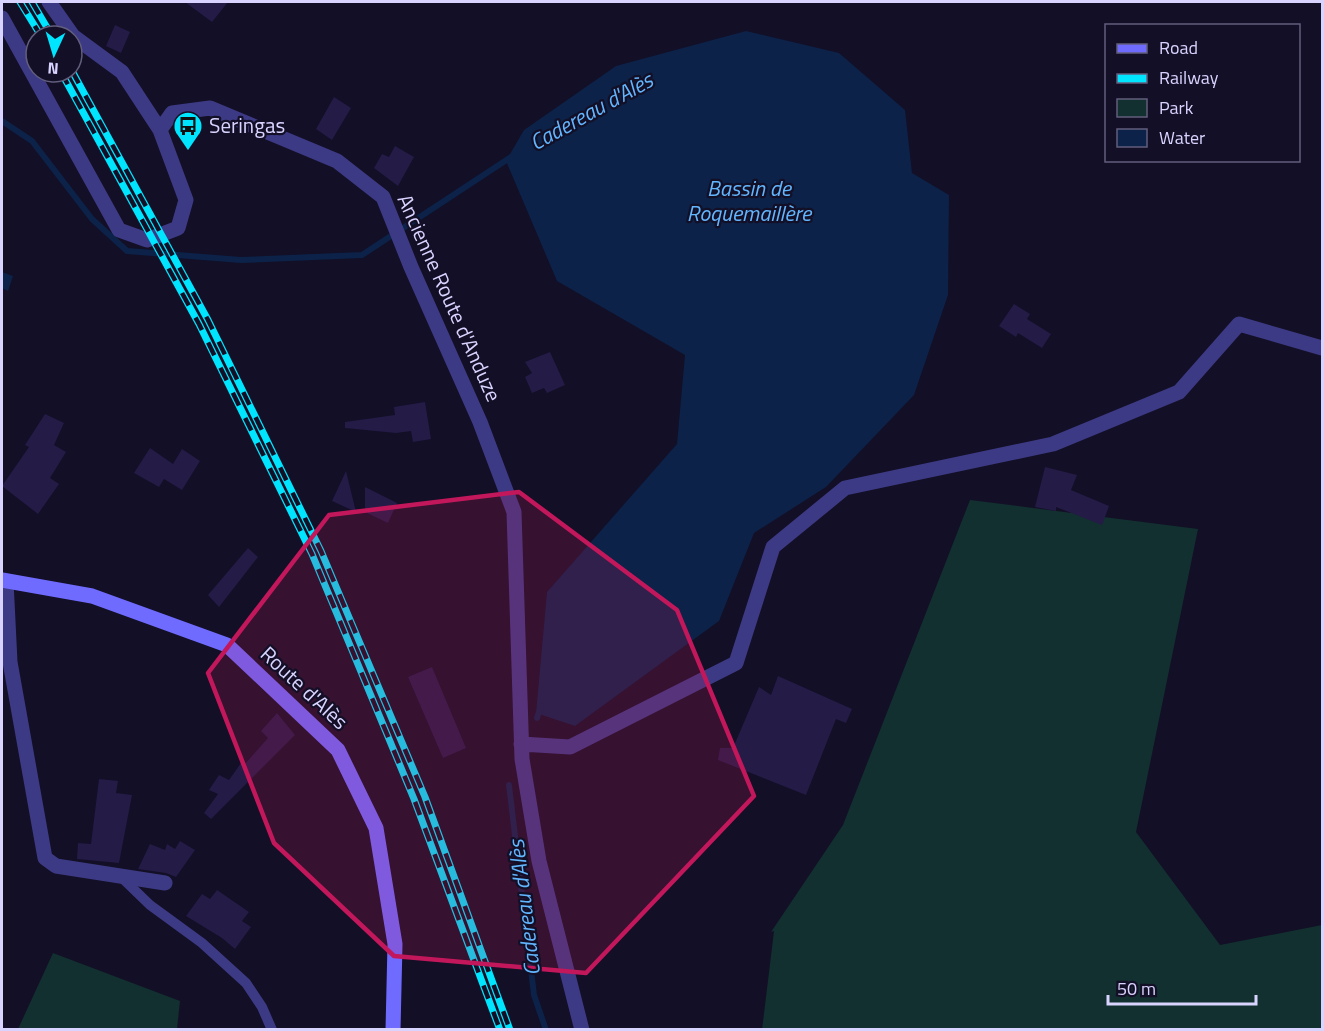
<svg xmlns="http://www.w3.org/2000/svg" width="1324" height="1031" font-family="'Titillium Web',sans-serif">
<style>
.green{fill:#12302f}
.water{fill:#0c2248}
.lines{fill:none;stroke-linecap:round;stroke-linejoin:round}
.stream{stroke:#0c2248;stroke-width:6}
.building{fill:#241b47}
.service{stroke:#3d3a85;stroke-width:10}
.minor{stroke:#3d3a85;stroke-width:15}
.secondary{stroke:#6f6bff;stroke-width:15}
.rail-casing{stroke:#00e5ff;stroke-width:7}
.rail{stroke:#130f26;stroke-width:4.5;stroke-dasharray:14;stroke-linecap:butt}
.marked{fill:#c2185b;fill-opacity:0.2;stroke:#c2185b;stroke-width:4.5;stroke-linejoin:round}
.labels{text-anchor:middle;stroke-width:4.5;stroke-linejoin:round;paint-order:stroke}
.poi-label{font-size:21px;fill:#d9d4ff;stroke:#130f26;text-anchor:start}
.street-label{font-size:21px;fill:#d9d4ff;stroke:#130f26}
.water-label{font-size:22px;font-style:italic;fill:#62b6ff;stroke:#130f26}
</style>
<rect width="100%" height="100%" fill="#130f26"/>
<!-- green -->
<path class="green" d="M970 500 1198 529 1136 832 1220 945 1322 925V1029L762 1030 774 931 771 932 843 825Z
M53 953 180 1001 177 1029H18Z"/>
<!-- water -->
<path class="water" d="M746 31 839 53 905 110 912 173 949 195 948 295 914 395 826 487 754 533 719 621 575 726 536 713 547 592 677 444 685 355 557 281 506 161 524 130 616 66Z
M2 272 13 276 8 291 2 288Z"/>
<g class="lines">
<!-- stream -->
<path class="stream" d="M2 121 32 141 92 219 127 251 241 260 362 255 511 157
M537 718 541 706
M509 785 534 995 546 1030"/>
</g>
<!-- building -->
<path class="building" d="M185 2H228L212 22Z
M115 25 130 32 121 53 106 46Z
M334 97 351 108 332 140 316 129Z
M395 146 414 157 398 186 374 168 382 154 389 157Z
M1014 304 1030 314 1027 319 1051 334 1042 348 1018 333 1016 337 999 326Z
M550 352 565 385 547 393 544 388 532 393 525 377 532 373 525 362Z
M425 402 431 439 413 442 411 431 396 433 345 428V422L395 415 394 407Z
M45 414 64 423 54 445 66 452 50 478 59 484 38 514 2 486 29 447 25 445Z
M150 448 173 464 182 449 200 461 182 490 164 479 159 487 134 473Z
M1045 467 1077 475 1071 490 1109 506 1102 525 1056 507V511L1035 507Z
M346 471 356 512 332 501Z
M365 487 397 503 388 523 365 512Z
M248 548 258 557 219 607 208 595Z
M432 667 466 748 443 758 408 677Z
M778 676 852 709 846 723 836 719 806 795 718 760 720 748H733L759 687 771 695Z
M277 713 295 735 211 819 204 813 218 794 209 790 219 775 229 780 241 763 244 765 268 738 261 731Z
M99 779 118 781 116 793 132 795 119 863 77 859 78 843 91 844Z
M180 841 195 850 176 877 166 873 138 869 150 844 165 850 167 844 175 849Z
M217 890 249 912 242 921 251 927 235 949 222 938 186 916 202 894 210 899Z"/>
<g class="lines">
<!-- service -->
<path class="service" d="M120 876 150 905 202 943 246 983 262 1007 272 1030"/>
<!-- minor -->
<path class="minor" d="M2 18 119 230 147 240 178 228 186 200 160 130 122 72 73 36 49 2
M160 130 172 113 210 108 337 161 383 197 411 267 480 422 514 512 522 759 539 861 582 1030
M6 581 10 662 45 858 56 866 165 883
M521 744 570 747 736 663 773 547 845 488 1053 444 1179 392 1239 324 1322 348"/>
<!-- secondary -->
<path class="secondary" d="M2 580 92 596 227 645 338 750 376 828 395 944 393 1030"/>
<!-- rail casing -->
<g class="rail-casing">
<path id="rail" d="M20 2 41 36
M32 2 52 36
M72 71 208 320 321 551 425 797 510 1030
M61 72 199 324 312 554 414 799 500 1030"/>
</g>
<!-- rail -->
<use href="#rail" class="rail"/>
</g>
<!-- marked area -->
<path class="marked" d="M519 492 677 610 754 796 586 973 394 956 274 843 208 673 329 515Z"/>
<!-- icons -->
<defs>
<g id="bus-pin" transform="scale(1.5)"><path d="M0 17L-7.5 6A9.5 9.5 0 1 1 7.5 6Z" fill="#00e5ff" stroke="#130f26"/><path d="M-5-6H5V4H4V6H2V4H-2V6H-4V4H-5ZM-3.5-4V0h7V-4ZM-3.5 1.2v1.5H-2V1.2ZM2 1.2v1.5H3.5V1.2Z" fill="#111"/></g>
</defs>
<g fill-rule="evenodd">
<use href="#bus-pin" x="188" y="126"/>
</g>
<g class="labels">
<!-- poi labels -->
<g class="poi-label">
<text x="209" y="133">Seringas</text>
</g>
<!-- street labels -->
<g class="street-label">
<text transform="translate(449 298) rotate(66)" y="7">Ancienne Route d'Anduze</text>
<text transform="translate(304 688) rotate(43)" y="7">Route d'Alès</text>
</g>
<!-- water labels -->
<g class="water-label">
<text transform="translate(591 111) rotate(-29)" y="8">Cadereau d'Alès</text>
<text x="749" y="196">Bassin de<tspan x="749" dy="25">Roquemaillère</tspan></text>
<text transform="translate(524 908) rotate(-97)" y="8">Cadereau d'Alès</text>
</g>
</g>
<!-- border -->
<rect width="1324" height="1031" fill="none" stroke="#d9d4ff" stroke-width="6"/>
<!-- legend -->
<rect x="1105" y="24" width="195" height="138" fill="#130f26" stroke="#625e7d" stroke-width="1.5"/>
<rect x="1117" y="44" width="30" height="9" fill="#6f6bff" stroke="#625e7d" stroke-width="1.5"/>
<text x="1159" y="54" font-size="18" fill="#d9d4ff">Road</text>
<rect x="1117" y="74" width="30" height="9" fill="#00e5ff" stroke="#625e7d" stroke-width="1.5"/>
<text x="1159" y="84" font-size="18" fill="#d9d4ff">Railway</text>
<rect x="1117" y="99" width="30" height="18" fill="#12302f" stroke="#625e7d" stroke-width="1.5"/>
<text x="1159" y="114" font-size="18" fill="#d9d4ff">Park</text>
<rect x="1117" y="129" width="30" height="18" fill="#0c2248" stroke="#625e7d" stroke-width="1.5"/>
<text x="1159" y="144" font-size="18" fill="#d9d4ff">Water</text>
<!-- north arrow -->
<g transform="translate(54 54) rotate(184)"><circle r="28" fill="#130f26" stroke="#625e7d" stroke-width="1.5"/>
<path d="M0-4.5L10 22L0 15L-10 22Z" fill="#00e5ff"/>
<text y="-9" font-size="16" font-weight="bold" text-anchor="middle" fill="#d9d4ff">N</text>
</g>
<!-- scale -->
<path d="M1108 995v9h148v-9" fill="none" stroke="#d9d4ff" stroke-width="3"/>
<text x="1117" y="995" font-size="18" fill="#d9d4ff" stroke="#130f26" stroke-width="4.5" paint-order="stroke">50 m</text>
</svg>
